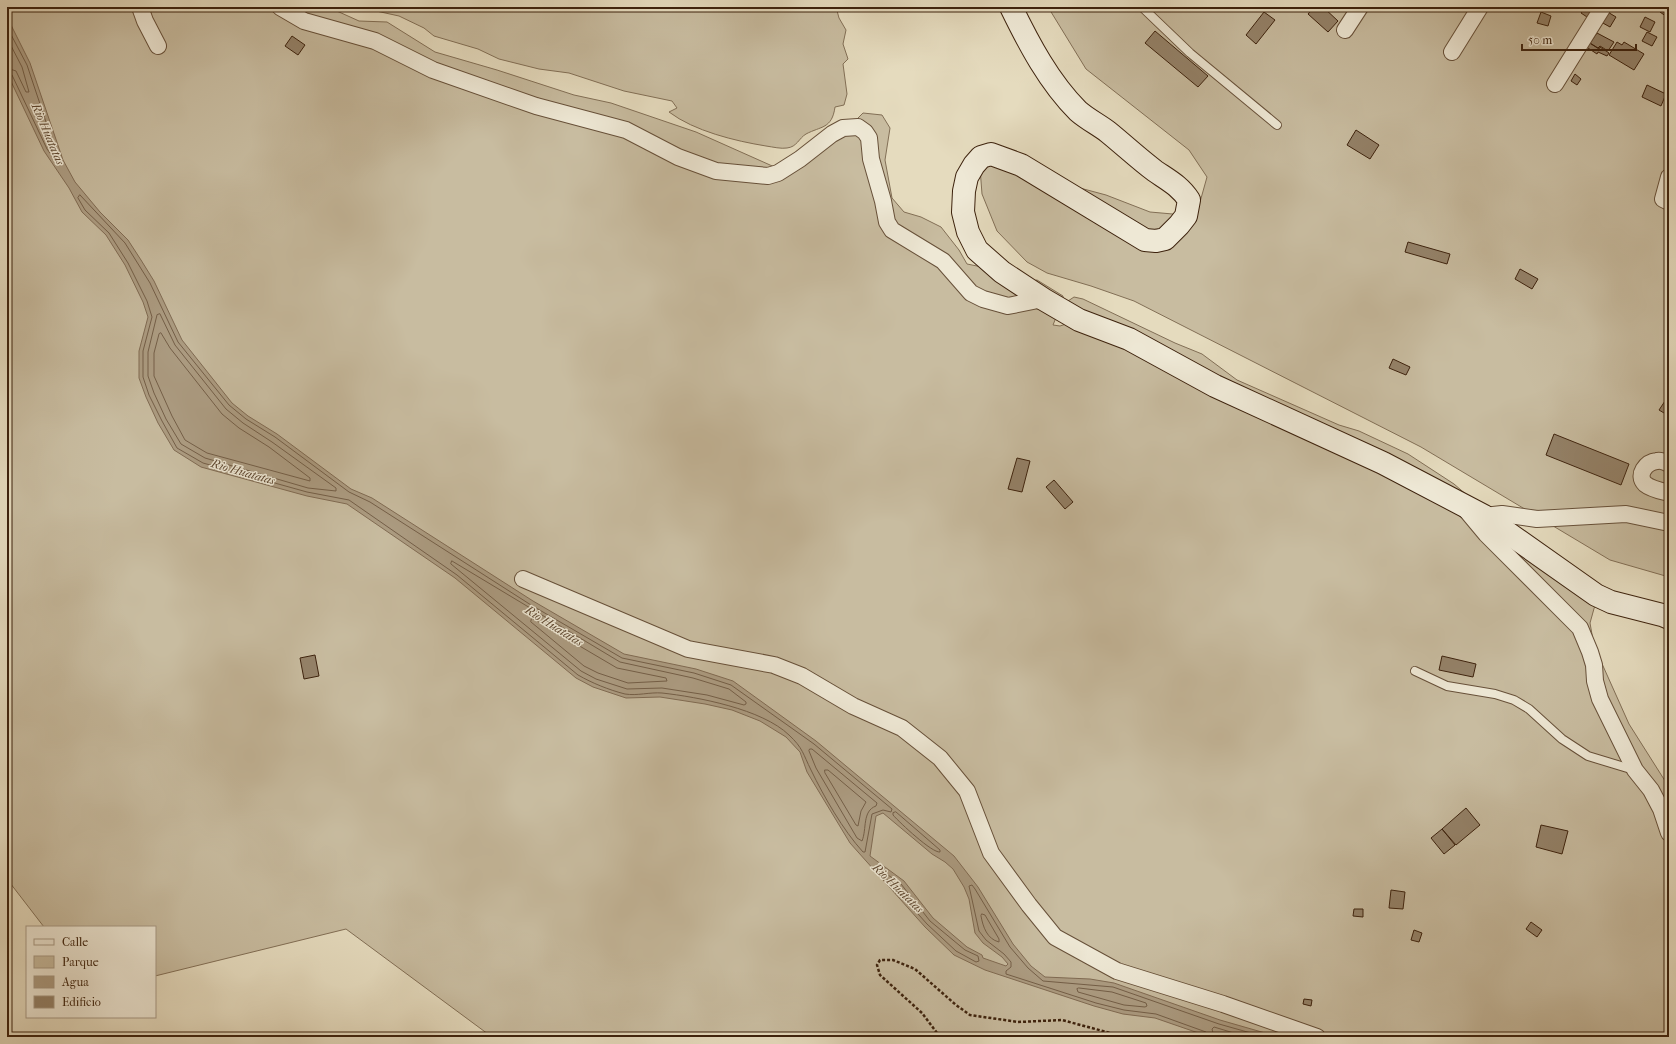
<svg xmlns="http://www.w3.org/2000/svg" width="1676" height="1044" font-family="'IM FELL French Canon',serif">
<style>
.green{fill:#c8bca0;stroke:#826f56}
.water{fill:#ac9c82;stroke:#806b53;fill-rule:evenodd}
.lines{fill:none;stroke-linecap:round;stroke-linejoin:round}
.shore{stroke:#745f48;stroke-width:1}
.building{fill:#948269;stroke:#3d220d}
.lane-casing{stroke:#675039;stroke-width:10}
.street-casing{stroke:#675039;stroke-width:18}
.secondary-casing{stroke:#3d220d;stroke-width:24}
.path{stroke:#3d220d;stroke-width:2.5;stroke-dasharray:3 2;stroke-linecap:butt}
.lane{stroke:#eee8d5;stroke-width:8}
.street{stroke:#eee8d5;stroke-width:16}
.secondary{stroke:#eee8d5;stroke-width:22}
.labels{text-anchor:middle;stroke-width:3;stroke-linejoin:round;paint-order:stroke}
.water-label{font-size:12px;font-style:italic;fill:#5e4730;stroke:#eee8d5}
</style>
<rect width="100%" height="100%" fill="#e5dbbe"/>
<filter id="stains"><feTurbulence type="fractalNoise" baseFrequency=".005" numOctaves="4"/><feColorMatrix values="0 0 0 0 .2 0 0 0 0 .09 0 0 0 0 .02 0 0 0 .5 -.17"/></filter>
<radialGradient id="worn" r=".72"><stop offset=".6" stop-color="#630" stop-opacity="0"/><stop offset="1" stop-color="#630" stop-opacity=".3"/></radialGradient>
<!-- green -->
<path class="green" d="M7 7H328L359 21 387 22 435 52 497 70 574 95 611 103 696 132 779 169 854 122 863 113 882 115 890 128 885 160 892 198 904 212 921 217 941 227 959 250 967 264 982 267 1021 283 1037 280 1063 296V300L1053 325 1060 326 1066 324 1068 301 1074 297 1083 299 1175 343 1202 354 1237 380 1339 425 1359 431 1408 454 1454 484 1595 605 1590 623 1593 640 1599 657 1629 724 1667 784 1669 794V1037H492L346 929 155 976V927H44L7 879Z
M358 7H836L839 18 846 30 843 44 848 59 843 64 847 94 844 105 835 107C832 129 821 126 806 134 799 138 797 147 787 148 781 149 773 147 766 146 735 141 694 131 669 112L677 108 672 101 624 91 569 73 539 69 499 59 478 49 434 36 424 28 399 16Z
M1048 7H1669V577L1610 560 1421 447 1134 301 1091 286 1047 273 1027 262 997 231 982 194 980 168 994 159 1065 184 1106 195 1150 212 1184 215 1200 202 1207 177 1189 150 1086 69Z"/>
<!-- water -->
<path class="water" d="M7 17 30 63 63 160 75 182 100 212 128 240 141 260 154 281 182 340 232 403 248 416 277 434 351 489 372 498 533 601 624 654 696 669 733 681 816 741 954 856 978 887 1013 944 1031 966 1045 977 1090 979 1114 983 1220 1020 1279 1037H1210L1155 1018 1123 1014 1094 1006 985 970 954 955 925 927 850 843 807 772 800 752 786 737 760 721 732 710 705 704 660 697 626 698 593 687 576 678 455 578 347 504 307 496 201 467 174 450 158 423 146 397 139 378V351L148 317 143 302 125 265 106 235 82 212 69 188 44 151 7 73ZM883 813 932 854 945 862 953 869 964 887 969 899 975 933 983 943 1002 957 1008 964 1006 966 983 958 982 955 967 947 933 918 904 881 870 856 876 816Z"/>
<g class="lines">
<!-- shore -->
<path class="shore" d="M7 27 27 65 57 155 56 158 53 157 47 149 12 75 7 73
M7 38 22 67 29 92H26L16 71 7 68
M80 195 125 243 150 283 178 342 229 405 246 419 275 437 349 492 370 502 531 605 622 658 694 673 731 685 814 744 892 809 891 812 883 810 872 814 865 852H863C843 830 824 797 811 770 803 754 803 748 789 735 762 709 698 697 662 693 650 692 637 696 625 694 609 690 592 683 578 675L457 575 349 500 307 492 203 463 177 448 162 421 149 395 143 377V351L152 317 147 301 128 263 109 233 85 210 78 198Z
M160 314 175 345 226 409 243 423 272 442 336 488V491L308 488 205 458 181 444 166 419 154 393 148 376V352L157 315Z
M161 333 170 348 222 414 239 428 269 447 310 478V481L207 453 185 440 172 416 154 376V353L159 334Z
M452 561 620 662 693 678 729 689 746 702V704L744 705 707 695 662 688 627 689 596 679 581 671 451 564Z
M532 618 617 668 666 678 667 681 628 683 598 673 584 666 531 622Z
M810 749H812L877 803 876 806C862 811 867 829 862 841L857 838 816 768 809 751Z
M825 770H828L866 802 861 811 858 826 856 825 825 773Z
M896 812 940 850V852C932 853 900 823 893 815V813Z
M886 875H888L901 884 930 921 965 950 978 956 979 961 976 962 956 951 927 924 886 878Z
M982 914 985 915 999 939V942C987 939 983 927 981 916Z
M1079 988 1112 992 1146 1003 1147 1006 1145 1007 1124 1005 1078 992 1077 989Z
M1209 1037 1206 1032 1156 1014 1124 1010 1096 1003 1006 974V971L1011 967V962L1004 954 986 940 979 931 969 886 972 885 975 889 1010 947 1028 968 1043 981 1113 987 1219 1024 1265 1037
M1214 1037 1212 1029 1214 1027 1247 1037"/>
</g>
<!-- building -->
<path class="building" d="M1314 7H1323L1338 21 1328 32 1308 14Z
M1585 7 1592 10 1587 17 1581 13Z
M1663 7H1669V14L1667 17 1660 12Z
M1606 11 1616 17 1610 27 1601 22Z
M1264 12 1275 20 1256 44 1246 35Z
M1541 12 1551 16 1548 26 1537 23Z
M1645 17 1655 22 1650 32 1640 27Z
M1155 31 1208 76 1198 87 1145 43Z
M1647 32 1657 37 1652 46 1642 41Z
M1597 33 1614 42 1608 51 1600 46 1598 48 1590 43Z
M292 36 305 45 298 55 285 46Z
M1588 42 1599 49 1600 47 1609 53 1607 56 1598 52 1597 54 1585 46Z
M1617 42 1622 45 1624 42 1644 54 1634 70 1609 55Z
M1575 74 1581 79 1577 85 1571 81Z
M1647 85 1666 94 1661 106 1642 97Z
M1356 130 1379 145 1370 159 1347 145Z
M1408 242 1450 254 1447 264 1405 252Z
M1520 269 1538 279 1532 289 1515 279Z
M1393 359 1410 367 1406 375 1389 368Z
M1669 395V416L1659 410Z
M1554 434 1629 464 1621 485 1546 455Z
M1017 458 1030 461 1022 492 1008 489Z
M1054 480 1073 502 1065 509 1046 487Z
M315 655 319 676 304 679 300 658Z
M1442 656 1476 664 1473 677 1439 670Z
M1466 808 1480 825 1456 845 1442 829Z
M1541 825 1568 831 1562 854 1536 847Z
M1442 829 1455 845 1444 854 1431 838Z
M1391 890 1405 892 1403 909 1389 908Z
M1354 909H1363V917L1353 916Z
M1531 922 1542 930 1537 937 1526 929Z
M1414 930 1422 933 1419 942 1411 940Z
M1304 999 1312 1000 1311 1006 1303 1004Z"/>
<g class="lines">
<!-- lane casing -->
<g class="lane-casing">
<path id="lane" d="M1142 7 1190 53 1277 125
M1415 671 1447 686 1495 694 1514 700 1529 709 1562 739 1588 756 1634 770"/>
</g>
<!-- street casing -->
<g class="street-casing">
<path id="street" d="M140 7 145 21 158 46
M280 7 304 21 375 41 433 70 536 106 626 130 678 157 716 171 768 176 778 173 800 159 832 134 843 128 858 127 865 132 869 138 871 159 883 201 887 222 892 230 943 261 971 293 983 299 1008 306 1043 299
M1345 30 1360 7
M1452 52 1480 7
M1555 84 1603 7
M1669 177 1663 199 1669 202
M1669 464C1665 462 1661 460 1657 461 1646 462 1636 475 1645 484 1651 489 1661 491 1669 493
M1466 510 1486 534 1580 628 1590 652 1594 665 1595 681 1600 699 1635 770 1651 790 1661 809 1669 833
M1484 516 1502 514 1537 519 1626 514 1669 523
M523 579 688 649 774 665 802 676 853 706 902 728 940 758 967 791 991 853 1029 905 1055 937 1117 971 1223 1004 1317 1037"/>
</g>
<!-- secondary casing -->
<g class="secondary-casing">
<path id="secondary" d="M1011 7C1029 44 1049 82 1078 111 1087 119 1099 125 1108 132 1124 145 1139 159 1155 171 1168 180 1180 186 1189 200L1186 216 1179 225 1165 239 1156 241 1145 240 1021 165 991 154 981 157 974 165 967 177 964 191 963 212 968 232 977 250 1002 272 1043 299 1079 320 1129 339 1215 386 1383 463 1484 516 1596 595 1611 602 1662 615 1669 618"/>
</g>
<!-- path -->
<path class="path" d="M940 1037 922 1013 880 975 877 965 880 960H893L915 969 956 1005 970 1015 1018 1022 1062 1020 1125 1037"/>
<!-- lane -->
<use href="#lane" class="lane"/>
<!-- street -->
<use href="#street" class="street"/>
<!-- secondary -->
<use href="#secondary" class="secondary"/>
</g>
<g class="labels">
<!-- water labels -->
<g class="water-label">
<text transform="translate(48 134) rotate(67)" y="4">Rio Huatatas</text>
<text transform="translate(243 472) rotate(16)" y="4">Rio Huatatas</text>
<text transform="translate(554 626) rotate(32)" y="4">Rio Huatatas</text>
<text transform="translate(898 888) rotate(44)" y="4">Rio Huatatas</text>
</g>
</g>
<!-- margin -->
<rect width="1676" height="1044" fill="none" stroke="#e5dbbe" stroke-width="24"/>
<rect x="8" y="8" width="1660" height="1028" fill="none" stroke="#3d220d" stroke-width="2"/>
<rect x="12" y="12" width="1652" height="1020" fill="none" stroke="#3d220d"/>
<!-- legend -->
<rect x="26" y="926" width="130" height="92" fill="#eee8d5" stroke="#a79985"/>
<rect x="34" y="939" width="20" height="6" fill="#eee8d5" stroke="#a79985"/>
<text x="62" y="946" font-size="12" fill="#3d220d">Calle</text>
<rect x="34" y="956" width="20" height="12" fill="#c8bca0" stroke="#a79985"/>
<text x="62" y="966" font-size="12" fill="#3d220d">Parque</text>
<rect x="34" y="976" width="20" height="12" fill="#ac9c82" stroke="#a79985"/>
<text x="62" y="986" font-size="12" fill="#3d220d">Agua</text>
<rect x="34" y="996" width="20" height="12" fill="#948269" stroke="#a79985"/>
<text x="62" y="1006" font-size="12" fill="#3d220d">Edificio</text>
<!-- scale -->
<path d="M1522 44v6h114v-6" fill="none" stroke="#3d220d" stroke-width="2"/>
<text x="1528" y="44" font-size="12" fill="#3d220d" stroke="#eee8d5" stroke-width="3" paint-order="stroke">50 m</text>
<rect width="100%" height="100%" filter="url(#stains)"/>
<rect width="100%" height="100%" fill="url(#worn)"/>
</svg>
